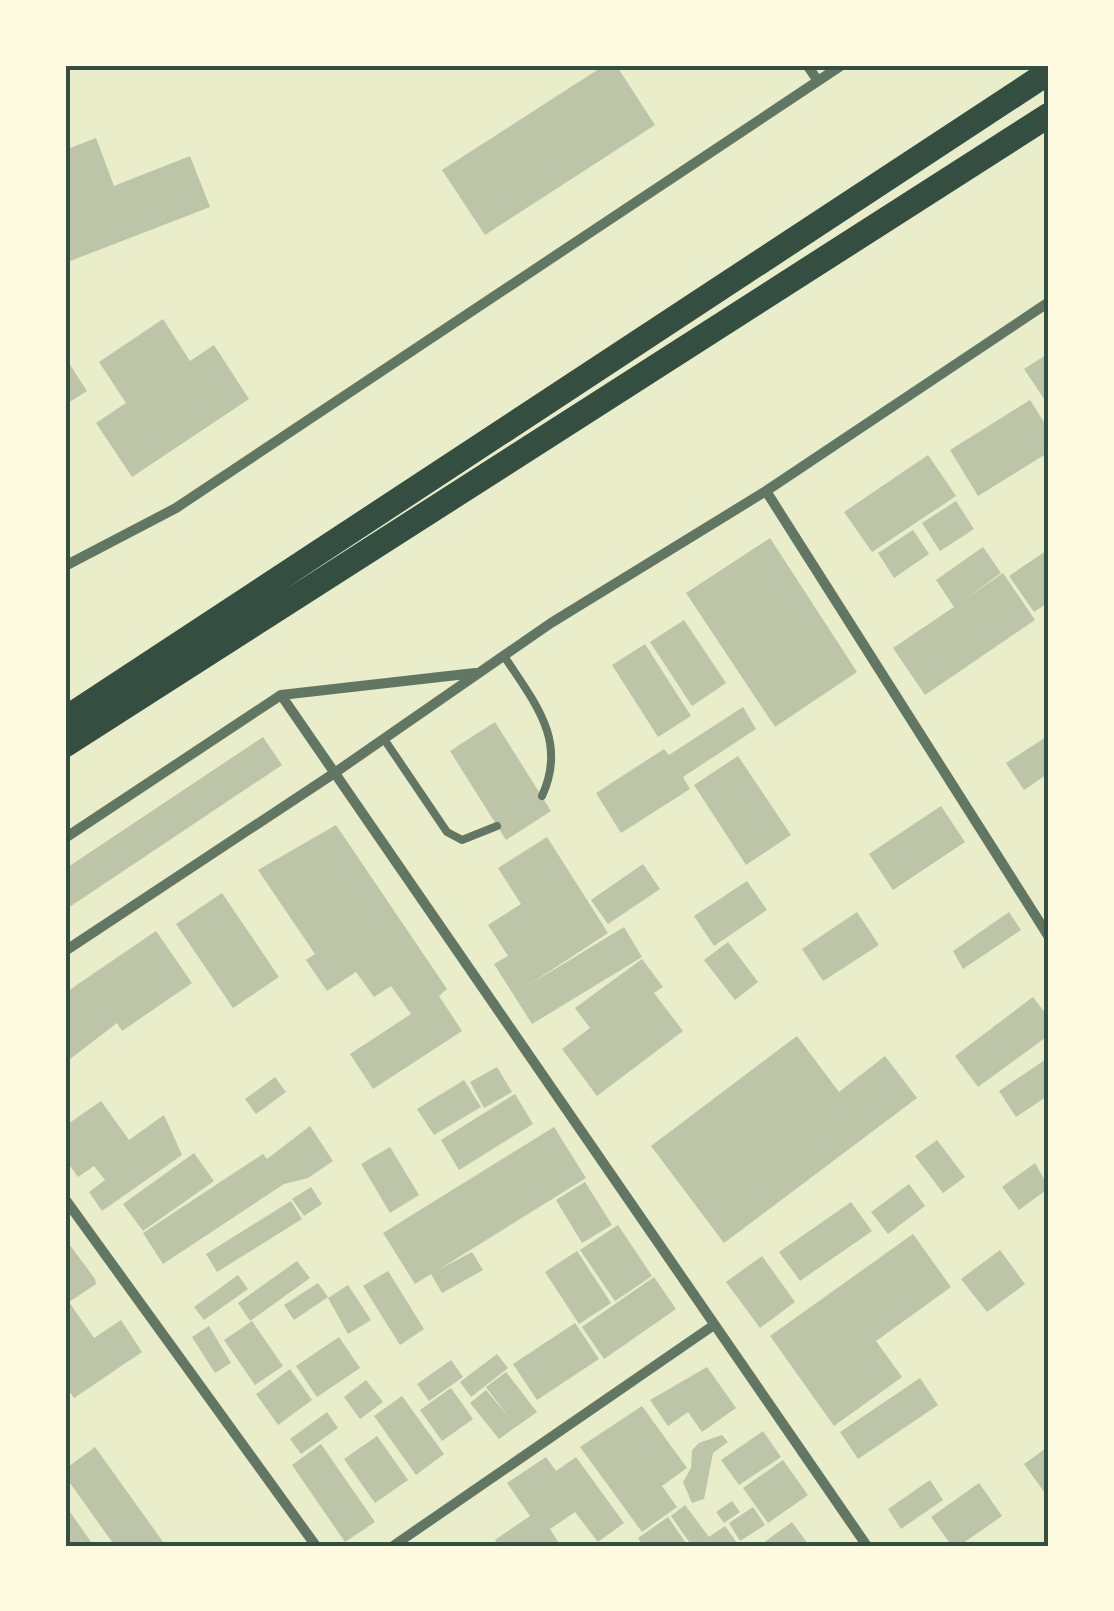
<svg xmlns="http://www.w3.org/2000/svg" width="1114" height="1611" font-family="'Varela Round',sans-serif">
<style>
.building{fill:#bcc5a7}
.lines{fill:none;stroke-linecap:round;stroke-linejoin:round}
.service{stroke:#617663;stroke-width:8}
.minor{stroke:#617663;stroke-width:10}
.trunk{stroke:#344e41;stroke-width:25}
.neatline{fill:none;stroke:#344e41;stroke-width:4}
</style>
<rect width="100%" height="100%" fill="#e9edc9"/>
<!-- building -->
<path class="building" d="M605 65H616L655 125 485 235 442 170Z
M96 138 114 186 190 156 210 207 65 263V150Z
M163 319 190 361 214 345 249 399 132 477 96 423 126 403 99 362Z
M1049 353V406L1024 369Z
M65 357 87 391 65 405Z
M1030 400 1049 430V452L978 496 950 450Z
M928 455 956 496 872 552 844 512Z
M956 501 974 529 940 551 922 523Z
M913 530 929 554 894 578 878 553Z
M770 538 857 672 775 727 686 593Z
M983 547 1001 573 961 602 1003 573 1035 620 925 695 893 648 954 607 936 580Z
M1049 549V602L1034 612 1009 576Z
M684 620 726 683 692 706 650 642Z
M645 644 691 716 658 737 612 665Z
M743 707 756 729 683 777 690 789 621 833 596 793 664 749 669 755Z
M495 722 551 811 506 840 450 751Z
M1049 735V773L1024 790 1006 763Z
M263 737 282 765 65 910V869Z
M738 756 791 835 746 865 694 785Z
M941 806 965 842 893 890 869 854Z
M336 825 447 989 439 996 462 1031 373 1089 350 1054 411 1014 391 986 374 997 356 972 327 991 306 960 315 954 258 870Z
M547 837 608 933 527 986 624 927 642 957 532 1024 494 964 508 956 488 925 521 904 498 868Z
M643 864 660 889 608 924 591 900Z
M747 881 767 910 714 946 694 916Z
M222 893 279 977 233 1008 176 924Z
M857 912 879 945 823 981 802 949Z
M1009 912 1021 930 963 969 953 951Z
M156 931 192 983 122 1031 117 1023 65 1063V993Z
M728 942 758 982 735 1000 704 960Z
M642 959 663 987 654 993 683 1031 597 1096 562 1049 590 1028 575 1008Z
M1033 997 1049 1018V1035L978 1087 955 1056Z
M797 1036 839 1092 885 1056 917 1098 724 1243 651 1146Z
M1049 1057V1095L1016 1117 999 1091Z
M497 1067 512 1092 484 1108 470 1082Z
M275 1077 286 1092 256 1114 245 1099Z
M464 1080 481 1107 434 1135 417 1109Z
M515 1094 533 1124 459 1170 441 1140Z
M101 1101 129 1140 164 1115 182 1155 102 1211 89 1192 105 1180 94 1166 78 1177 65 1159V1126Z
M310 1126 333 1161 308 1178 284 1184 163 1264 143 1233 263 1154 267 1159Z
M554 1127 586 1178 438 1270 472 1252 483 1270 442 1293 431 1274 415 1284 383 1233Z
M937 1140 965 1177 943 1193 915 1156Z
M390 1147 419 1195 390 1213 361 1164Z
M194 1153 214 1181 143 1231 123 1204Z
M1035 1163 1049 1188 1019 1210 1002 1187Z
M585 1182 612 1225 582 1243 556 1200Z
M909 1184 925 1206 888 1234 871 1212Z
M311 1187 322 1204 304 1216 292 1199Z
M291 1201 302 1219 217 1272 206 1254Z
M851 1202 872 1231 800 1281 779 1252Z
M618 1225 652 1276 615 1301 580 1250Z
M913 1234 951 1287 876 1341 902 1377 834 1426 770 1336Z
M67 1241 95 1279 96 1284 69 1302 94 1338 121 1320 142 1352 74 1398 65 1385Z
M1000 1250 1025 1284 987 1312 961 1279Z
M577 1251 611 1303 579 1324 545 1272Z
M762 1256 795 1302 760 1328 726 1282Z
M297 1261 310 1278 250 1321 238 1303Z
M388 1271 424 1329 400 1345 363 1286Z
M238 1275 248 1289 204 1320 194 1307Z
M654 1277 676 1309 604 1359 582 1327Z
M318 1283 328 1297 294 1320 284 1305Z
M348 1285 371 1320 348 1334 328 1298Z
M252 1321 283 1366 255 1385 224 1340Z
M575 1323 599 1359 537 1400 513 1364Z
M209 1326 231 1363 215 1373 192 1337Z
M339 1337 360 1368 317 1397 296 1366Z
M497 1354 508 1368 471 1397 460 1382Z
M451 1360 463 1377 429 1401 417 1384Z
M707 1367 736 1408 702 1432 688 1412 668 1426 650 1400Z
M290 1369 312 1400 278 1425 256 1394Z
M506 1372 537 1412 499 1439 470 1403 486 1390 511 1420 486 1387Z
M920 1378 938 1405 858 1459 840 1432Z
M366 1380 383 1402 360 1419 344 1397Z
M451 1388 473 1419 442 1441 420 1410Z
M402 1396 444 1454 416 1475 374 1416Z
M642 1406 687 1468 662 1486 677 1507 642 1532 580 1447Z
M327 1412 338 1428 301 1454 290 1439Z
M763 1431 781 1457 739 1485 721 1460Z
M722 1435 728 1442 713 1453 704 1499 692 1503 683 1482 691 1468 692 1450 699 1443Z
M377 1436 408 1480 375 1503 344 1459Z
M321 1444 375 1522 345 1542 292 1465Z
M1049 1446V1494L1047 1496 1024 1464Z
M95 1447 166 1546H115L65 1476V1469Z
M546 1457 556 1471 576 1457 624 1523 598 1542 575 1512 550 1529 561 1546H499L495 1540 530 1516 507 1483Z
M783 1460 808 1495 768 1523 743 1488Z
M930 1480 943 1500 901 1529 888 1509Z
M979 1483 1002 1516 959 1546H952L931 1517Z
M732 1501 740 1512 724 1523 716 1512Z
M685 1505 709 1537 725 1526 737 1543 692 1546 671 1516Z
M753 1507 765 1525 740 1541 729 1523Z
M70 1512 94 1546H65V1516Z
M668 1517 688 1546H643L638 1538Z
M792 1522 808 1544 759 1546Z"/>
<g class="lines">
<!-- service -->
<path class="service" d="M504 656C534 702 568 740 542 796
M384 739 447 832 462 840 497 826"/>
<!-- minor -->
<path class="minor" d="M807 65 818 81
M766 491 1049 937
M65 566 176 508 842 65
M281 695 867 1546
M65 838 281 695 475 673
M65 951 333 774 551 623 766 491 1049 302
M65 1199 316 1546
M393 1546 714 1325"/>
<!-- trunk -->
<path class="trunk" d="M65 719 1049 72
M65 745 1049 115"/>
</g>
<!-- border -->
<rect width="1114" height="1611" fill="none" stroke="#fefae0" stroke-width="135"/>
<rect x="68" y="68" width="978" height="1476" class="neatline"/>
</svg>
